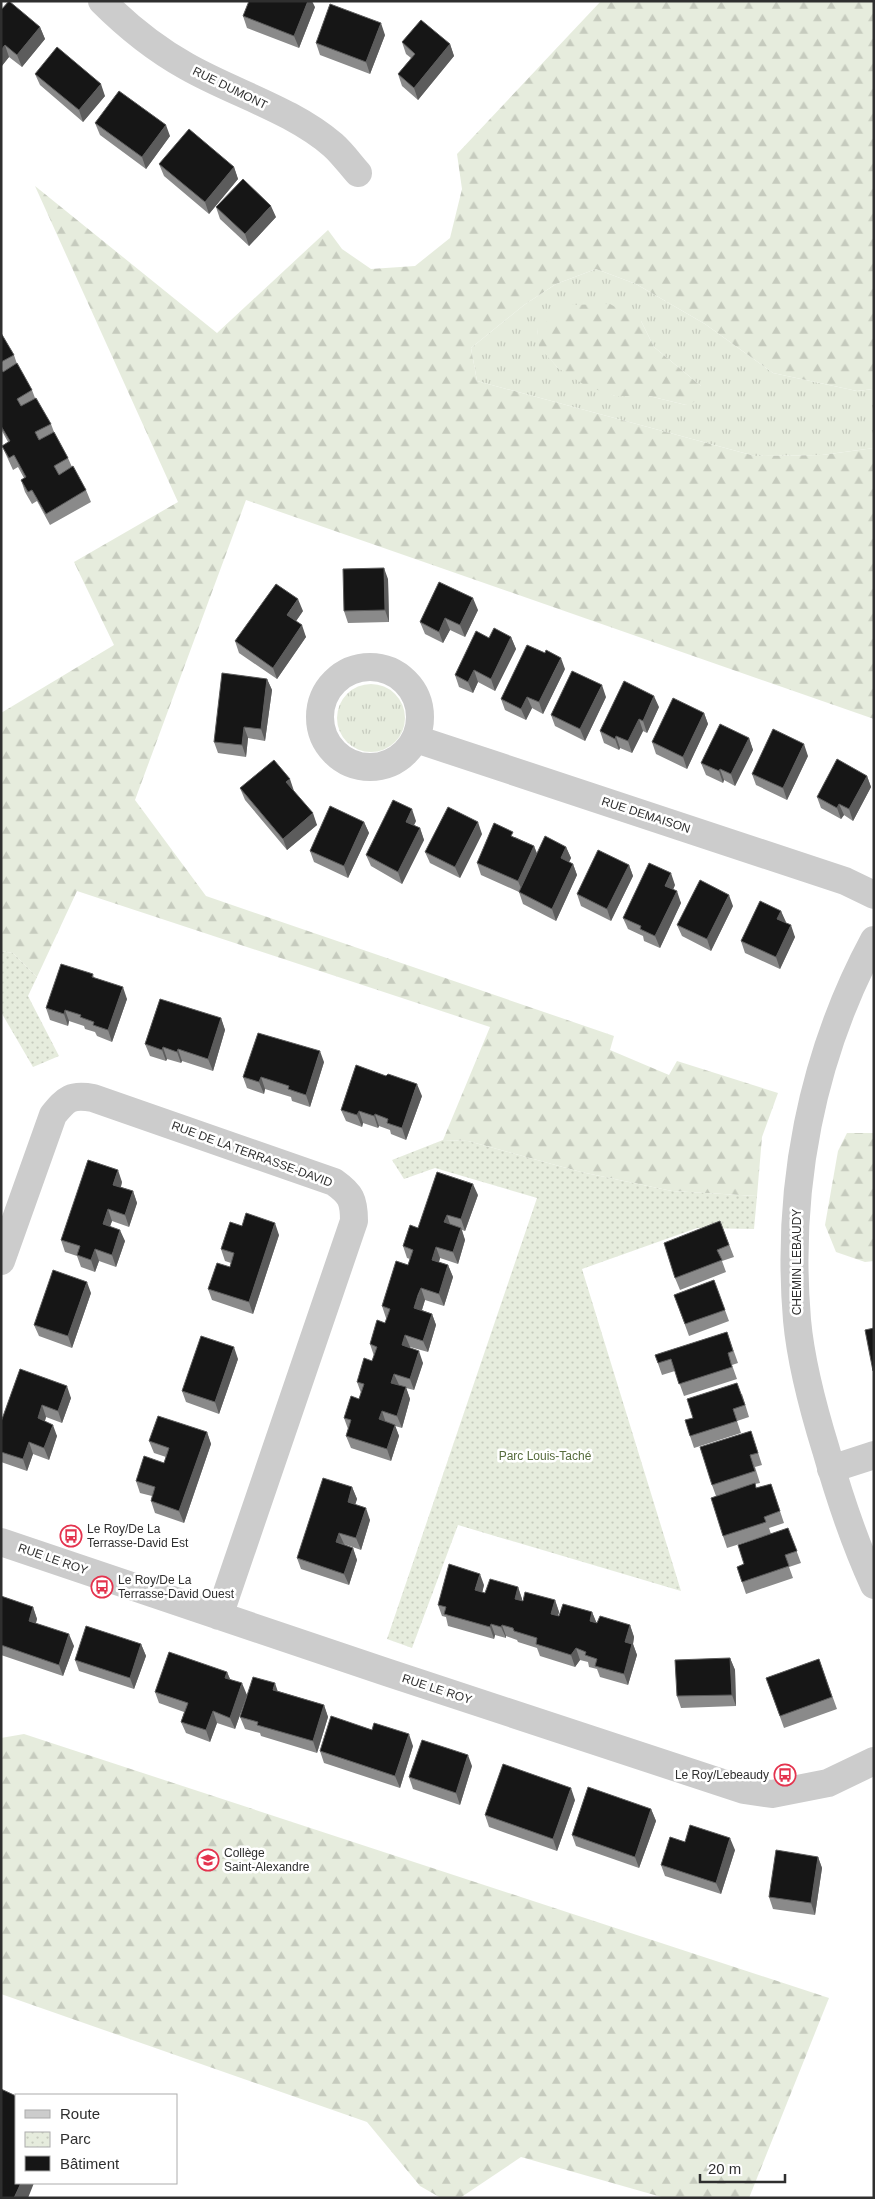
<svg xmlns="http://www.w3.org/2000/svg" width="875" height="2199" font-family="Helvetica,sans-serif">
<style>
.grass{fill:url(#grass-tufts);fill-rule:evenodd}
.forest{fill:url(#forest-firs)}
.park{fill:url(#park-dots)}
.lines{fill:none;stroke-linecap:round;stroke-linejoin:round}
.minor{stroke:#ccc;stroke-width:28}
.tertiary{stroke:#ccc;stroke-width:28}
.wall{fill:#8a8a8a}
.shaded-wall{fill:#5c5c5c}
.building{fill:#161616;stroke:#5c5c5c}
.labels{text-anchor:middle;stroke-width:5;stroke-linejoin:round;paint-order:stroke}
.street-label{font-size:12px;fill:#2f2f2f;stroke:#fff}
.park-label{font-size:12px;fill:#566b3c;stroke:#fff}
.poi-label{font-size:12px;fill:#2f2f2f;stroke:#fff;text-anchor:start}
</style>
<defs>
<pattern id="grass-tufts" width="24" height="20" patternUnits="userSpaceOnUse" patternTransform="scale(1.25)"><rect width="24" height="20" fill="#e6ecdd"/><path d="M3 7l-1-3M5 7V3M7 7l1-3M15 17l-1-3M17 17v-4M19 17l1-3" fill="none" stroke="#c6cbbe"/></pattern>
<pattern id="forest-firs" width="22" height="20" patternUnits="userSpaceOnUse" patternTransform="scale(1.25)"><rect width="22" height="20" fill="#e6ecdd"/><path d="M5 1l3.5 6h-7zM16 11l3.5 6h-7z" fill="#c6cbbe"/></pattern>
<pattern id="park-dots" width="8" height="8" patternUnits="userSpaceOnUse" patternTransform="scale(1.25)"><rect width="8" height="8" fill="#e6ecdd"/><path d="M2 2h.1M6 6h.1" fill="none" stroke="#c6cbbe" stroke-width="1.8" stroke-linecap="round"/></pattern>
</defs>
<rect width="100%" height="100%" fill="#fff"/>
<!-- grass -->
<path class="grass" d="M596 269 636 284 705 324 773 373 857 391 874 389V448L822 455 755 456 477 381 471 348 524 305 556 284ZM641 321 654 347 701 386 686 405 649 396H615L558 368 540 347 537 329Z
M337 718a34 34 0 1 1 68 0a34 34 0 1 1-68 0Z"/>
<!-- forest -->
<path class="forest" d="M601 1H874V389L857 391 773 373 705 324 636 284 596 269 556 284 524 305 471 348 477 381 755 456 822 455 874 448V719L246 500 135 800 206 896 614 1036 610 1050 669 1075 677 1061 778 1093 762 1137 757 1196 672 1191 581 1172 468 1141 443 1140 490 1027 77 891 37 977 13 953 1 951V713L114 645 74 562 178 502 35 186 217 333 328 230 342 249 371 269 415 266 450 238 462 189 457 154Z
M610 304 641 321 654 347 701 386 702 399 686 405 649 396H615L586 386 558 368 539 347 537 329 568 305Z
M847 1133H874V1261L865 1262 836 1252 825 1225 838 1151Z
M24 1734 829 1998 749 2198H665L521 2157 460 2198H441L420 2186 367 2122 1 1994V1738Z"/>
<!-- park -->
<path class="park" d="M1 951 13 953 37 977 28 996 59 1056 33 1067 1 1012Z
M443 1140 468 1141 581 1172 672 1191 757 1196 754 1229 697 1228 582 1269 681 1591 458 1525 412 1648 387 1639 537 1198 435 1168 404 1179 392 1160Z"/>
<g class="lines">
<!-- minor -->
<path class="minor" d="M102 1C128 27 154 48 186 66 233 93 291 109 333 145 342 153 350 164 358 173
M320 717a50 50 0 1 1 100 0a50 50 0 1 1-100 0Z
M416 739 845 881 874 895
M1 1261 53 1115C66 1099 71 1094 93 1098L334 1182C351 1194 354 1200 354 1221L219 1616
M831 1469 874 1455
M1 1542 386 1672 744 1790 772 1794 828 1783 874 1761"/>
<!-- tertiary -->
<path class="tertiary" d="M874 940C811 1057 786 1189 797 1320 801 1364 813 1408 826 1450 839 1496 854 1541 874 1585"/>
</g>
<!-- wall -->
<path class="wall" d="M315 7 299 48 247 28 243 16Z
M1 10 40 27 45 39 22 67 9 57 1 67Z
M385 35 370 74 320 55 316 43Z
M402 42 450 44 454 56 418 100 402 86 398 74 411 58 406 54Z
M35 74 105 96 83 122 40 85Z
M95 123 170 136 146 169 100 135Z
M159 164 234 167 238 179 209 214 164 176Z
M216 207 276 217 249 246 220 219Z
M1 333 14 355 17 364 32 390 35 398 51 424 54 432 68 458 72 467 86 490 91 502 50 525 37 501 32 504 25 492 21 480 24 478 18 467 13 470 7 457 2 446 8 442 2 431 1 432Z
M388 579 389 622 348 623 344 611Z
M478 610 465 637 450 630 443 643 425 634 420 622Z
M303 611 296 621 306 637 277 679 239 653 235 641Z
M511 637 516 649 495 691 478 682 473 693 459 687 455 675 489 638Z
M565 669 543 714 532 708 526 720 505 710 501 699Z
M267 679 272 690 265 741 248 738 246 757 218 753 214 742Z
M606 697 585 741 555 726 551 715Z
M659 707 647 733 643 731 632 753 620 748 619 750 604 743 600 731Z
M704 713 708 724 687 769 656 754 652 742Z
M749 738 753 750 735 786 724 780 723 783 706 775 701 763Z
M808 756 787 800 756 785 752 774Z
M867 776 871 787 853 821 844 815 841 819 821 808 817 797Z
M240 788 294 791 317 825 287 850 245 800Z
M416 821 414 825 420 828 424 840 402 884 371 866 366 855Z
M364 822 369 833 348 878 314 862 310 851Z
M482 834 460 878 430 863 425 852Z
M515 837 534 846 537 853 566 847 571 858 569 862 573 864 577 875 556 921 523 904 519 892 481 875 477 863Z
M629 865 633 876 611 921 581 906 577 894Z
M675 885 673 889 681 903 660 948 644 941 643 936 628 929 623 918Z
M733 906 711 951 682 936 677 925Z
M781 911 785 923 795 937 780 969 745 953 741 941Z
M93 974 94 978 127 999 112 1042 97 1036 95 1032 85 1029 84 1026 69 1021 68 1026 50 1020 46 1008Z
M221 1018 225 1030 213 1071 182 1061 181 1063 167 1059 166 1061 150 1056 145 1044Z
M324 1062 310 1107 292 1101 291 1097 265 1089 264 1094 247 1088 243 1077Z
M422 1096 406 1140 391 1134 390 1130 379 1126 378 1128 363 1123 362 1127 346 1121 341 1110Z
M122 1182 121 1187 133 1191 137 1203 129 1227 112 1221 110 1226 125 1241 116 1267 99 1261 95 1272 81 1267 77 1256 65 1252 61 1240Z
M478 1195 465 1231 462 1230 465 1240 458 1264 440 1258 439 1262 448 1265 453 1277 444 1306 425 1300 422 1310 432 1314 436 1325 428 1352 410 1347 409 1348 423 1363 414 1390 406 1388 410 1399 402 1428 395 1426 399 1436 391 1461 351 1448 346 1436 348 1429 344 1418 359 1399 361 1393 357 1382 372 1361 374 1356 370 1344 385 1323 387 1318H386L382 1306 408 1265 410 1259 407 1258 403 1246 418 1228Z
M720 1221 734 1257 722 1261 726 1272 680 1290 675 1278Z
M242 1226 279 1235 253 1314 212 1300 208 1289 230 1267 231 1263 225 1261 221 1249Z
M714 1280 729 1321 689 1336 674 1295Z
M91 1293 72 1348 39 1336 34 1325Z
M727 1332 738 1363 732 1365 737 1379 684 1396 675 1371 662 1375 655 1355Z
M238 1359 219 1414 186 1402 182 1391Z
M20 1369 71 1398 62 1423 46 1417 45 1421 57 1436 49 1460 33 1454 27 1471 1 1462V1422Z
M742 1394 749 1417 737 1421 741 1433 694 1448 690 1436 693 1418Z
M207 1432 211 1444 184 1523 155 1513 151 1501 152 1496 140 1493 136 1481 164 1463 166 1457 154 1453 149 1441Z
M755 1443 762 1465 755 1467 760 1483 755 1484 756 1488 771 1484 784 1523 769 1528 771 1534 727 1548 723 1536 716 1496 712 1485Z
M352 1487 357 1499 355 1505 370 1520 361 1550 344 1544 353 1548 357 1560 349 1585 301 1569 297 1558Z
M788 1528 801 1563 789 1567 793 1578 746 1594 737 1567 744 1564Z
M484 1585 482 1592 485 1593 518 1587 522 1599V1601L555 1600 559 1612 558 1616 592 1612 596 1622 630 1625 634 1637 633 1644 637 1655 628 1685 600 1677 597 1669 589 1667 588 1662 580 1660 575 1667 540 1656 537 1648 518 1642 517 1640 506 1636V1638L495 1635 494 1639 448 1626 446 1617 442 1616 438 1605Z
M1 1596 33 1607 37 1619 36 1623 74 1646 63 1676 1 1655Z
M141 1644 146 1656 134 1689 79 1671 75 1660Z
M730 1658 735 1670 736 1706 681 1708 677 1696Z
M819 1659 837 1709 784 1728 766 1678Z
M227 1672 230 1679 247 1695 235 1729 217 1723 210 1742 186 1733 181 1722 184 1712 159 1703 155 1692Z
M278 1691 324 1705 328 1717 317 1753 261 1736 260 1733 245 1729 240 1717Z
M372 1730 413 1746 400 1788 324 1763 320 1751Z
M472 1766 460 1805 413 1789 409 1777Z
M575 1800 557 1851 489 1827 485 1815Z
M651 1809 656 1821 639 1868 576 1846 572 1835Z
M685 1842 735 1850 721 1894 665 1876 661 1865Z
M818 1857 822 1868 815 1915 773 1909 769 1897Z"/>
<!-- shaded-wall -->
<path class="shaded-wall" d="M308 1H312L315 7 299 48 294 36Z
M381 23 385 35 370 74 366 62Z
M40 27 45 39 22 67 17 55Z
M450 44 454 56 418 100 414 88Z
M5 45 9 57 1 67V50Z
M101 84 105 96 83 122 79 110Z
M166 125 170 136 146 169 142 157Z
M234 167 238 179 209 214 205 202Z
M271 206 276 217 249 246 245 234Z
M384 568 388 579 389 622 385 610Z
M473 598 478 610 465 637 460 625Z
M298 599 303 611 292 627 287 615Z
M445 618 450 630 443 643 439 632Z
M302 625 306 637 277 679 273 668Z
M511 637 516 649 495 691 491 679Z
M561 658 565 669 543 714 539 702Z
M474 670 478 682 473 693 468 682Z
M267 679 272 690 265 741 261 729Z
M602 685 606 697 585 741 580 729Z
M654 696 659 707 647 733 643 721Z
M527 697 532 708 526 720 521 709Z
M704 713 708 724 687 769 683 757Z
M639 719 643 731 632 753 628 741Z
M244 727 248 738 246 757 242 745Z
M616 736 620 748 619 750 615 739Z
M749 738 753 750 735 786 731 774Z
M804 744 808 756 787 800 783 788Z
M720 769 724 780 723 783 719 771Z
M867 776 871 787 853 821 849 809Z
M290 779 294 791 291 794 286 782Z
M839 804 844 815 841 819 837 808Z
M412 809 416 821 410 833 406 822Z
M313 813 317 825 287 850 283 839Z
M364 822 369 833 348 878 344 866Z
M478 822 482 834 460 878 455 867Z
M420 828 424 840 402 884 398 872Z
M534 846 538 857 523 893 518 881Z
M566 847 571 858 565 870 561 858Z
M573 864 577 875 556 921 552 909Z
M629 865 633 876 611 921 607 909Z
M671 873 675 885 670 897 665 886Z
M677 891 681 903 660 948 655 936Z
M729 895 733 906 711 951 707 939Z
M781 911 786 922 781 931 777 919Z
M791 925 795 937 780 969 776 957Z
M123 987 127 999 112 1042 108 1030Z
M65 1010 69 1021 68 1026 64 1014Z
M221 1018 225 1030 213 1071 208 1059Z
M163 1047 167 1059 166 1061 162 1050Z
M178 1049 182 1061 181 1063 177 1052Z
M320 1051 324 1062 310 1107 306 1095Z
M261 1077 265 1089 264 1094 259 1082Z
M417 1084 422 1096 406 1140 402 1128Z
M359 1111 363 1123 362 1127 357 1115Z
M375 1114 379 1126 378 1128 374 1116Z
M118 1170 122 1182 118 1197 113 1185Z
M473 1184 478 1195 465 1231 461 1219Z
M133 1191 137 1203 129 1227 125 1215Z
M108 1209 112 1221 107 1235 103 1224Z
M447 1215 451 1227 444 1222Z
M275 1223 279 1235 253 1314 249 1302Z
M461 1228 465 1240 458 1264 453 1252Z
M120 1230 125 1241 116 1267 112 1255Z
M436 1247 440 1258 436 1272 432 1260Z
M95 1249 99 1261 95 1272 91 1260Z
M448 1265 453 1277 444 1306 439 1294Z
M87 1282 91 1293 72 1348 68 1336Z
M421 1288 425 1300 419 1319 414 1308Z
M432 1314 436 1325 428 1352 423 1341Z
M405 1335 410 1347 406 1357 402 1345Z
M234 1347 238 1359 219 1414 215 1402Z
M419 1351 423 1363 414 1390 410 1379Z
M394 1374 399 1385 391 1383Z
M67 1386 71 1398 62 1423 58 1411Z
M406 1387 410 1399 402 1428 397 1416Z
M42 1405 46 1417 42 1430 38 1418Z
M382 1411 386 1423 379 1419Z
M53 1425 57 1436 49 1460 44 1448Z
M395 1425 399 1436 391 1461 387 1449Z
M207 1432 211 1444 184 1523 179 1511Z
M29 1442 33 1454 27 1471 23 1459Z
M352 1487 357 1499 352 1514 348 1502Z
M366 1508 370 1520 361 1550 356 1538Z
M339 1533 344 1544 336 1542Z
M353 1548 357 1560 349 1585 344 1574Z
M480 1574 484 1585 480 1602 475 1590Z
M518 1587 522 1599 519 1611 515 1599Z
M555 1600 559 1612 555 1626 551 1614Z
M33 1607 37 1619 33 1632 29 1621Z
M592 1612 597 1624 590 1621Z
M491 1624 495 1635 494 1639 490 1627Z
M502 1625 506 1636V1638L501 1627Z
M630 1625 634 1637 633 1644 637 1655 628 1685 624 1674 625 1642Z
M69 1634 74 1646 63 1676 59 1665Z
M141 1644 146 1656 134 1689 130 1678Z
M576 1648 580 1660 575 1667 571 1655Z
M730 1658 735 1670 736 1706 732 1695Z
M227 1672 232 1684 225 1678Z
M242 1683 247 1695 235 1729 230 1718Z
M275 1683 279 1695 273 1690Z
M324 1705 328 1717 317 1753 313 1741Z
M213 1711 217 1723 210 1742 206 1730Z
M409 1734 413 1746 400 1788 395 1776Z
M468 1755 472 1766 460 1805 456 1793Z
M571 1788 575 1800 557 1851 553 1839Z
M651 1809 656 1821 639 1868 635 1857Z
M730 1838 735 1850 721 1894 716 1883Z
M818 1857 822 1868 815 1915 811 1903Z
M21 2183H34L28 2198H14Z"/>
<!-- building -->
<path class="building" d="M9 1 40 27 17 55 5 45 1 50V10Z
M249 1H308L294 36 243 16Z
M330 4 381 23 366 62 316 43Z
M421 20 450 44 414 88 398 74 415 54 402 42Z
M57 47 101 84 79 110 35 74Z
M119 91 166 125 142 157 95 123Z
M189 129 234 167 205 202 159 164Z
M243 179 271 206 245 234 216 207Z
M1 333 14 355 1 362Z
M17 363 32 390 17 399 21 406 36 398 51 424 35 432 39 440 54 432 68 458 54 466 59 475 73 466 86 490 46 514 32 490 28 492 21 480 26 477 14 455 9 458 2 446 10 441 1 426V369L3 372Z
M384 568 385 610 344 611 343 569Z
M439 582 473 598 460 625 445 618 439 632 420 622Z
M276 584 298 599 287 615 302 625 273 668 235 641Z
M494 628 511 637 491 679 474 670 468 682 455 675 476 631 489 638Z
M527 645 545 653 546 650 561 658 539 702 527 697 521 709 501 699Z
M572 671 602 685 580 729 551 715Z
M222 673 267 679 261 729 244 727 242 745 214 742Z
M624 681 654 696 643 721 639 719 628 741 616 736 615 739 600 731Z
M673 698 704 713 683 757 652 742Z
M720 724 749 738 731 774 720 769 719 771 701 763Z
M773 729 804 744 783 788 752 774Z
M837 759 867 776 849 809 839 804 837 808 817 797Z
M274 760 290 779 286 782 313 813 283 839 240 788Z
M393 800 412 809 406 822 420 828 398 872 366 855Z
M330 806 364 822 344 866 310 851Z
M448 807 478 822 455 867 425 852Z
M494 823 513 832 511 836 534 846 518 881 477 863Z
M545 836 566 847 561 858 573 864 552 909 519 892Z
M598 850 629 865 607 909 577 894Z
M649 863 671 873 665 886 677 891 655 936 640 929 641 926 623 918Z
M700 880 729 895 707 939 677 925Z
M760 901 781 911 777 919 791 925 776 957 741 941Z
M61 964 93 974 92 977 123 987 108 1030 93 1025 94 1022 80 1017 81 1015 65 1010 64 1014 46 1008Z
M160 999 221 1018 208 1059 178 1049 177 1052 163 1047 162 1050 145 1044Z
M258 1033 320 1051 306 1095 288 1089 289 1086 261 1077 259 1082 243 1077Z
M356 1065 386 1076 388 1074 417 1084 402 1128 387 1123 388 1119 375 1114 374 1116 359 1111 357 1115 341 1110Z
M88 1160 118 1170 113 1185 133 1191 125 1215 108 1209 103 1224 120 1230 112 1255 95 1249 91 1260 77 1255 80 1246 61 1240Z
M437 1172 473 1184 461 1219 447 1215 444 1222 461 1228 453 1252 436 1247 432 1260 448 1265 439 1294 421 1288 418 1295 414 1308 432 1314 423 1341 405 1335 402 1345 419 1351 410 1379 394 1374 391 1383 406 1387 397 1416 382 1411 379 1419 395 1425 387 1449 346 1436 351 1420 344 1418 351 1396 359 1399 364 1384 357 1382 364 1358 372 1361 377 1347 370 1344 377 1320 385 1323 390 1309 382 1306 396 1261 408 1265 413 1250 403 1246 410 1225 418 1228Z
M246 1213 275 1223 249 1302 208 1289 217 1263 230 1267 234 1253 221 1249 230 1222 242 1226Z
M720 1221 729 1245 717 1250 722 1260 675 1278 664 1243Z
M53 1270 87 1282 68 1336 34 1325Z
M714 1280 725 1310 685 1324 674 1295Z
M874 1328V1371H873L865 1330Z
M727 1332 733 1351 728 1353 732 1367 679 1384 671 1359 658 1363 655 1355Z
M201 1336 234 1347 215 1402 182 1391Z
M20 1369 67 1386 58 1411 42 1405 38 1418 53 1425 44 1448 29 1442 23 1459 1 1452V1422Z
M737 1383 745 1405 733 1409 737 1421 690 1436 685 1420 693 1418 687 1399Z
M158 1416 207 1432 179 1511 151 1501 155 1487 136 1481 144 1456 164 1463 169 1448 149 1441Z
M751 1431 758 1453 750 1455 755 1471 712 1485 700 1447Z
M323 1478 352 1487 348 1502 366 1508 356 1538 339 1533 336 1542 353 1548 344 1574 297 1558Z
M755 1483 756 1488 771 1484 780 1511 764 1517 766 1522 723 1536 711 1498Z
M788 1528 797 1551 785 1555 789 1566 742 1582 737 1567 744 1564 738 1545Z
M449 1564 480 1574 475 1590 485 1593 490 1579 518 1587 515 1599 523 1601 525 1592 555 1600 551 1614 559 1616 563 1604 592 1612 590 1621 597 1623 600 1616 630 1625 625 1642 632 1644 624 1674 595 1666 597 1659 585 1655 586 1652 576 1648 571 1655 536 1644 537 1638 514 1631 513 1628 502 1625 501 1627 491 1624 490 1627 444 1614 446 1607 438 1605Z
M1 1596 33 1607 29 1621 69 1634 59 1665 1 1645Z
M86 1626 141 1644 130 1678 75 1660Z
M169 1652 227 1672 225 1678 242 1683 230 1718 213 1711 206 1730 181 1722 188 1703 155 1692Z
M730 1658 732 1695 677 1696 675 1660Z
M819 1659 832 1697 780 1716 766 1678Z
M253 1677 275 1683 273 1690 324 1705 313 1741 257 1725 258 1722 240 1717Z
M331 1716 372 1730 374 1723 409 1734 395 1776 320 1751Z
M422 1740 468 1755 456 1793 409 1777Z
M503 1764 571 1788 553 1839 485 1815Z
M588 1787 651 1809 635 1857 572 1835Z
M690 1825 730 1838 716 1883 661 1865 670 1837 685 1842Z
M776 1850 818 1857 811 1903 769 1897Z
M1 2089 16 2096V2183H21L14 2198H1Z"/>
<!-- icons -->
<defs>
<g id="bus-ring" transform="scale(1.125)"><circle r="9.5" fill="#fff" stroke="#e4334e" stroke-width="1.5"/><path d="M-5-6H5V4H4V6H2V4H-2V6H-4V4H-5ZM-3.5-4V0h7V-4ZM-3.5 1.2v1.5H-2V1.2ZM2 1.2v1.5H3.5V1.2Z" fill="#e4334e"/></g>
<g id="school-ring" transform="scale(1.125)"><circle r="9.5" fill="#fff" stroke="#e4334e" stroke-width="1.5"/><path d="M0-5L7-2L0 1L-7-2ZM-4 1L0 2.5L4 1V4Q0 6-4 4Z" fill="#e4334e"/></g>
</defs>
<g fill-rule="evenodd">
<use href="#bus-ring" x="71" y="1536"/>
<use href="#bus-ring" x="102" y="1587"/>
<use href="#bus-ring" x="785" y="1775"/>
<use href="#school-ring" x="208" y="1860"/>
</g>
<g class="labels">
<!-- street labels -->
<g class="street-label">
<text transform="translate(230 88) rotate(26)" y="4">RUE DUMONT</text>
<text transform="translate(646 815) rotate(18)" y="4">RUE DEMAISON</text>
<text transform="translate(252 1154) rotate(20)" y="4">RUE DE LA TERRASSE-DAVID</text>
<text transform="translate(797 1262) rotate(-90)" y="4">CHEMIN LEBAUDY</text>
<text transform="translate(53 1559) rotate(19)" y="4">RUE LE ROY</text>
<text transform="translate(437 1689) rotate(18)" y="4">RUE LE ROY</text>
</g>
<!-- park labels -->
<g class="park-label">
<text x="545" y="1460">Parc Louis-Taché</text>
</g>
<!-- poi labels -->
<g class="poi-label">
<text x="87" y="1533">Le Roy/De La<tspan x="87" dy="14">Terrasse-David Est</tspan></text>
<text x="118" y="1584">Le Roy/De La<tspan x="118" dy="14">Terrasse-David Ouest</tspan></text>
<text x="769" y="1779" text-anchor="end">Le Roy/Lebeaudy</text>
<text x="224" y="1857">Collège<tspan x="224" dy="14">Saint-Alexandre</tspan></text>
</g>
</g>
<!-- border -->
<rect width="875" height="2199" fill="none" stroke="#2f2f2f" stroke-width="5"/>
<!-- legend -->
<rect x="15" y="2094" width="162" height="90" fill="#ffffff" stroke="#acacac"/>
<rect x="25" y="2110" width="25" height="8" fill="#cccccc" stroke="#acacac"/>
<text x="60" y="2119" font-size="15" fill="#2f2f2f">Route</text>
<rect x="25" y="2132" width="25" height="15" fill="url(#park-dots)" stroke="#acacac"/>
<text x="60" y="2144" font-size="15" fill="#2f2f2f">Parc</text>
<rect x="25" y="2156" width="25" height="15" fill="#161616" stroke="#acacac"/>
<text x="60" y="2169" font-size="15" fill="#2f2f2f">Bâtiment</text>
<!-- scale -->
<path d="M700 2174v8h85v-8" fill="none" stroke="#2f2f2f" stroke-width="2.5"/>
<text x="708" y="2174" font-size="15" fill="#2f2f2f" stroke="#ffffff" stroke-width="4" paint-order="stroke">20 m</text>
</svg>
